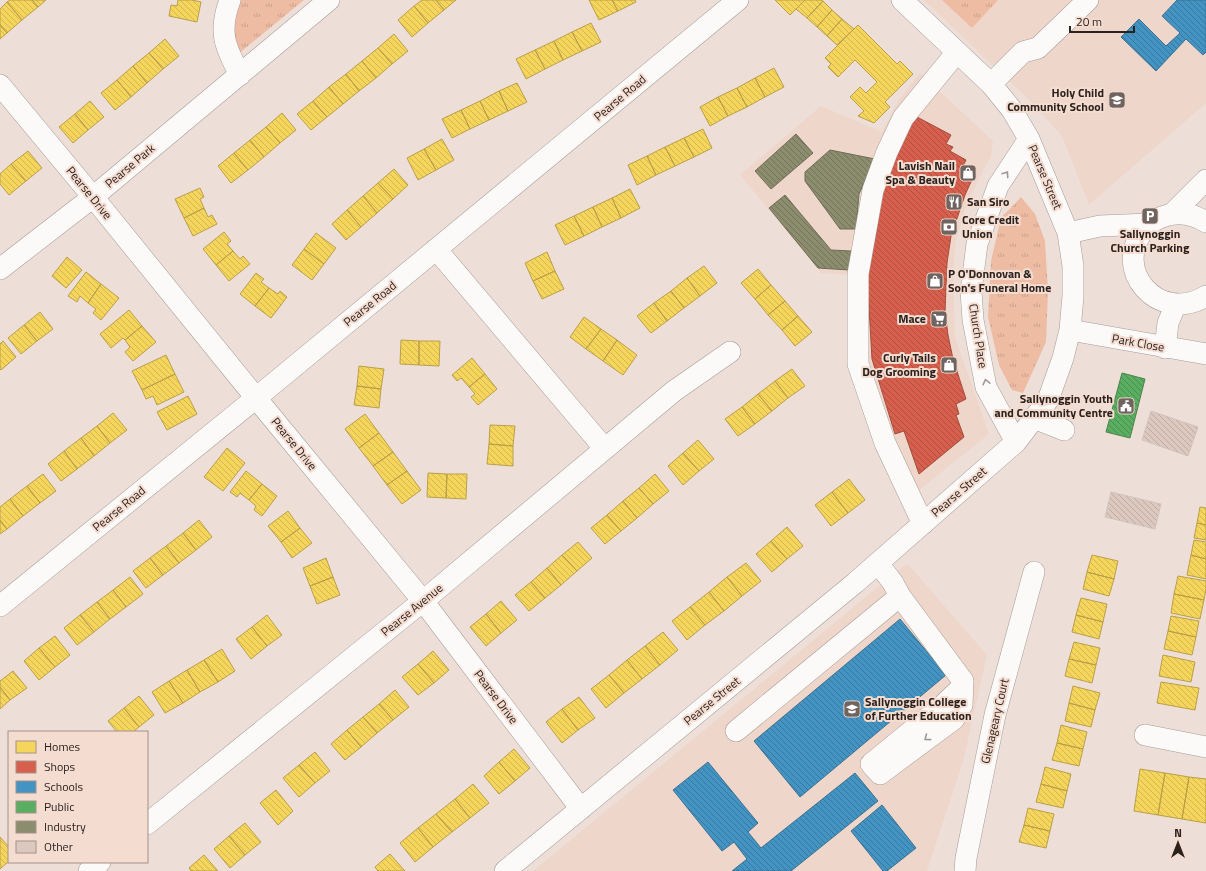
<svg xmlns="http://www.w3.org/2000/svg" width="1206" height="871" font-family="'Titillium Web',sans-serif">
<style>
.built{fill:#eed6ca}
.grass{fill:url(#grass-tufts)}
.homes{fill:url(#homes-back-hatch);stroke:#b99f49}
.shops{fill:url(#shops-back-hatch);stroke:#a34d3f}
.schools{fill:url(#schools-back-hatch);stroke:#3c7192}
.public{fill:url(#public-back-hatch);stroke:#4c844d}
.industry{fill:url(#industry-back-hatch);stroke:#6f6c56}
.building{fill:url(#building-back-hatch);stroke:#cfc4bf}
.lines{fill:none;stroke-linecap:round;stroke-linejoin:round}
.minor-casing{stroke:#a69b95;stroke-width:22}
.minor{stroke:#fcfaf9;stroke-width:21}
.oneway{stroke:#9e9996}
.labels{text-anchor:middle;stroke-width:4;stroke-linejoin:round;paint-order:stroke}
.poi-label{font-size:12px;font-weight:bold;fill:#2b221e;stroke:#f5dcd0;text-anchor:end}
.street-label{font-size:12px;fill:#2b221e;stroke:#f5dcd0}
</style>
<defs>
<pattern id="grass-tufts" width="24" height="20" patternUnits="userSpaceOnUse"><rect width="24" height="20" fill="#edbca3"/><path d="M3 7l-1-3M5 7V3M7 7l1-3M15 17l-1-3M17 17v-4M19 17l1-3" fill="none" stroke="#cba18c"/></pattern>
<pattern id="homes-back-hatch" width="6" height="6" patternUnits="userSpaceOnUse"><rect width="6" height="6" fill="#f6d55c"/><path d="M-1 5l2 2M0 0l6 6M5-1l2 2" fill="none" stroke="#d3b750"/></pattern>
<pattern id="shops-back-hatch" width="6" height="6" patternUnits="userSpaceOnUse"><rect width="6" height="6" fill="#d6604d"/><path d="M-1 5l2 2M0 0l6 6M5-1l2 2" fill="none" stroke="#ae4f3f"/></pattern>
<pattern id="schools-back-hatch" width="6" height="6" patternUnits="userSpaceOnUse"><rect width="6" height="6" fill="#4393c3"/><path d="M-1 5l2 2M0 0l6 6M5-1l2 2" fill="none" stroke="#38789e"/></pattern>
<pattern id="public-back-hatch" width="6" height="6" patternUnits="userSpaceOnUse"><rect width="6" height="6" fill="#5aae61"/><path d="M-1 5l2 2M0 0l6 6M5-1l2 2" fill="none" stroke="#4b8d4f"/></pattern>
<pattern id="industry-back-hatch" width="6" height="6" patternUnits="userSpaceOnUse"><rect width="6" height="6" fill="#8c8c6e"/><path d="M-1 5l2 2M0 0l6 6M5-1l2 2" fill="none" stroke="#73725a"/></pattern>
<pattern id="building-back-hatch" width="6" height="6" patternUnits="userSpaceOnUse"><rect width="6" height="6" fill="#dcc8bf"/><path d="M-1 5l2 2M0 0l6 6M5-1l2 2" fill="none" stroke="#bdaca4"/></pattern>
</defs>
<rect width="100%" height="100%" fill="#eddfd8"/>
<!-- built -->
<path class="built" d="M924 0H1206V103L1089 205 1062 136 1026 97Z
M920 73 993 141 991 156 979 178 966 207 956 240 953 273 955 337 989 434 909 498 849 345 848 275 821 273 740 175 821 106 882 132 899 99Z
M907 563 987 655 963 762 927 871H533Z"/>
<!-- grass -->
<path class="grass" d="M239 0H304L238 54 231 31Z
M942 0H998L972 28Z
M1021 197 1035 214 1045 241 1048 291 1046 342 1023 393 1012 390 999 365 988 317 991 261 1001 218Z"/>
<!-- homes -->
<path class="homes" d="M10 0H32L38 7 22 20 7 2Z
M32 0H46L38 7Z
M178 0H192L201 2 197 22 169 16 171 5 177 6Z
M422 0H436L444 10 428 23 414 6Z
M436 0H456L444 10Z
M589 0H612L618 11 599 20Z
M612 0H635L636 2 618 11Z
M775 0H805L790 15Z
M805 0H821L823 1 807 18 796 9Z
M823 1 832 10 817 27 807 18Z
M7 2 22 20 7 33 0 25V9Z
M414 6 428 23 412 37 398 20Z
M832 10 842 19 827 36 817 27Z
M842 19 854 29 837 45 827 36Z
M591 23 601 42 582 51 572 32Z
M0 25 7 33 0 39Z
M858 25 897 64 900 61 913 74 885 102 890 107 874 123 858 116 864 111 850 97 860 87 866 93 877 82 855 60 838 77 828 67 831 64 825 58Z
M572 32 582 51 563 60 554 41Z
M394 34 408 51 392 64 378 48Z
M165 39 179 56 163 69 149 53Z
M554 41 563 60 545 69 535 50Z
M378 48 392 64 376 78 362 61Z
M535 50 545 69 526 79 516 59Z
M149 53 163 69 147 83 133 66Z
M362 61 376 78 359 91 346 74Z
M133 66 147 83 131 97 117 80Z
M774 68 784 87 765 97 755 78Z
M346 74 359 91 343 104 329 87Z
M755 78 765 97 747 107 737 88Z
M117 80 131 97 115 110 101 93Z
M517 83 527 102 508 111 499 91Z
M329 87 343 104 327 117 313 101Z
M737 88 747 107 728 116 718 97Z
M499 91 508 111 489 120 480 101Z
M718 97 728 116 710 126 700 107Z
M90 101 104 117 88 130 75 114Z
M313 101 327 117 311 130 297 114Z
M480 101 489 120 470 129 461 110Z
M461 110 470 129 452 138 442 119Z
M282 113 296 130 280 143 266 127Z
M75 114 88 130 73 143 59 127Z
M266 127 280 143 264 157 250 140Z
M703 129 712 148 694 157 684 138Z
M684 138 694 157 675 166 665 147Z
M442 139 454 160 436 170 424 149Z
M250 140 264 157 248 170 234 153Z
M665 147 675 166 656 175 647 156Z
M424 149 436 170 418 180 407 158Z
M28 151 42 168 26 181 11 164Z
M234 153 248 170 231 183 218 166Z
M647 156 656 175 637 185 628 165Z
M11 164 26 181 9 195 0 184V174Z
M394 169 408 185 393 199 378 183Z
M378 183 393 199 377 213 363 196Z
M200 188 204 197 200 199 204 208 184 218 175 199Z
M630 189 640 208 621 218 612 198Z
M363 196 377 213 361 227 347 210Z
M612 198 621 218 602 227 593 207Z
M593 207 602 227 584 236 574 216Z
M204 208 208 217 212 215 217 224 193 236 184 218Z
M347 210 361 227 346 240 332 224Z
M574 216 584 236 565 245 555 225Z
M224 232 231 241 227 244 233 251 216 265 203 249Z
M316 233 336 248 324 264 304 249Z
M304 249 324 264 312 280 292 265Z
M233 251 240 259 243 256 250 264 229 281 216 265Z
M547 252 555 271 533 281 525 263Z
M67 257 82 270 66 288 52 276Z
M704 266 717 283 700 296 687 278Z
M758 269 771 285 755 299 741 283Z
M555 271 564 289 542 299 533 281Z
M86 272 101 284 88 303 80 296 77 302 68 296Z
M256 273 264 279 261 282 269 288 255 306 240 294Z
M687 278 700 296 684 308 671 291Z
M101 284 119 298 101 320 93 313 96 309 88 303Z
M771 285 785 301 768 315 755 299Z
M269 288 278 294 280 291 287 297 271 318 255 306Z
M671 291 684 308 667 321 654 303Z
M785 301 798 316 782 330 768 315Z
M654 303 667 321 651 333 637 316Z
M129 310 142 326 125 340 123 338 111 348 100 334Z
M40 312 53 329 37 341 24 325Z
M798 316 812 332 795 346 782 330Z
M584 317 601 329 586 349 570 337Z
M24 325 37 341 21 354 8 338Z
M142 326 156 342 133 361 125 352 130 347 125 340Z
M601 329 617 340 603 361 586 349Z
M401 340 419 341V365L400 364Z
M617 340 637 355 623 375 603 361Z
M3 341 16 357 1 370 0 369V344Z
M419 341H440L439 366 419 365Z
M166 355 175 374 142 390 132 371Z
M472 358 485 374 469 387 461 378 457 381 452 375Z
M359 366 384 369 381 389 357 386Z
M792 369 805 386 788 398 775 381Z
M175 374 184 392 157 405 153 396 146 399 142 390Z
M485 374 497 389 478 405 471 397 475 394 469 387Z
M775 381 788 398 772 411 758 394Z
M357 386 381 389 379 408 354 405Z
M758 394 772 411 755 424 742 407Z
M188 396 197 414 167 430 157 412Z
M742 407 755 424 738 436 725 419Z
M113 413 127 430 110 443 97 426Z
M365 414 379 433 359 448 345 429Z
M490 425 515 426 513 446 489 444Z
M97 426 110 443 94 456 81 438Z
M379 433 393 452 373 466 359 448Z
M81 438 94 456 77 469 64 451Z
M698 440 714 459 699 471 683 453Z
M489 444 513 446V466L487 464Z
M227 448 245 463 223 491 204 477Z
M64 451 77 469 61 481 48 464Z
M393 452 407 471 387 485 373 466Z
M683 453 699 471 683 485 668 466Z
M246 471 262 484 249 500 240 493 237 497 230 492Z
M407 471 421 490 402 504 387 485Z
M428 473 447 474 446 498 427 497Z
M43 474 56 491 40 503 27 486Z
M447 474H467L466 499 446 498Z
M655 474 669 491 653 504 639 488Z
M849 479 865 500 848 513 832 492Z
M262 484 277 496 262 516 254 510 256 506 249 500Z
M27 486 40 503 23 516 10 499Z
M639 488 653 504 637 518 623 501Z
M832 492 848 513 831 526 815 505Z
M10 499 23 516 7 529 0 520V507Z
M623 501 637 518 621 531 607 515Z
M1200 507 1206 508V525L1197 523Z
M288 511 300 528 281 542 268 526Z
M607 515 621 531 605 544 591 528Z
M0 520 7 529 0 534Z
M199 520 212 537 196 550 183 533Z
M1197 523 1206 525V540L1194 538Z
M787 527 803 546 787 559 771 541Z
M300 528 312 543 292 558 281 542Z
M183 533 196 550 179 563 166 546Z
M1194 540 1206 542V559L1191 555Z
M771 541 787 559 772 572 756 554Z
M578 542 592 558 577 571 562 555Z
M166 546 179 563 163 575 150 558Z
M562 555 577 571 561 585 547 568Z
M1092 555 1118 561 1114 579 1087 572Z
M1191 555 1206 559V579L1187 575Z
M150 558 163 575 146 588 133 571Z
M326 558 333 577 310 586 303 568Z
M746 563 761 581 742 596 727 577Z
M547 568 561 585 545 598 531 582Z
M1087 572 1114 579 1109 596 1083 589Z
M1178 576 1206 581V589L1204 600 1174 594Z
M130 577 143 594 126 607 113 590Z
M333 577 340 595 317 604 310 586Z
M727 577 742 596 724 611 709 592Z
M531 582 545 598 529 611 515 595Z
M113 590 126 607 110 619 97 602Z
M709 592 724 611 705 625 690 607Z
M1174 594 1204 600 1200 619 1171 613Z
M1081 598 1107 604 1103 622 1076 615Z
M501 601 517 620 501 633 486 614Z
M97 602 110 619 94 632 80 615Z
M690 607 705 625 687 640 672 621Z
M486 614 501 633 486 646 470 627Z
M80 615 94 632 77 645 64 628Z
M267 615 282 635 267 646 252 627Z
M1076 615 1103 622 1099 639 1072 632Z
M1171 616 1199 621 1196 637 1168 631Z
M252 627 267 646 251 659 236 639Z
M1168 631 1196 637 1192 655 1164 649Z
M663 632 678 650 660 665 645 646Z
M55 636 70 655 55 667 39 648Z
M1074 642 1100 648 1096 665 1069 659Z
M645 646 660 665 642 679 627 660Z
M39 648 55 667 39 680 24 661Z
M222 649 235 671 218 682 204 660Z
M433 651 449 670 434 683 418 664Z
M1163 655 1195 662 1191 682 1159 676Z
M1069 659 1096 665 1092 683 1065 676Z
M204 660 218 682 200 692 187 670Z
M627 660 642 679 624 693 609 675Z
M418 664 434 683 418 695 402 677Z
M187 670 200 692 183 703 169 681Z
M13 671 27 688 10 700 0 687V681Z
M609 675 624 693 606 708 591 689Z
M169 681 183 703 165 713 152 692Z
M1161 682 1199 688 1195 710 1157 703Z
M1073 686 1100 693 1095 710 1069 703Z
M0 687 10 700 0 709Z
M395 690 409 707 393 720 379 704Z
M139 696 154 715 139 727 124 708Z
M579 697 595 718 578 730 562 709Z
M1069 703 1095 710 1091 727 1065 721Z
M379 704 393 720 377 733 363 717Z
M124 708 139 727 133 732H117L108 721Z
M562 709 578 730 562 743 546 722Z
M363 717 377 733 361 747 347 730Z
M1061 725 1087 732 1083 749 1057 743Z
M347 730 361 747 345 760 331 744Z
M1057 743 1083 749 1079 766 1052 760Z
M514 749 530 768 515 781 499 762Z
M315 752 330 771 315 783 299 765Z
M499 762 515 781 499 794 484 776Z
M299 765 315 783 299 797 283 778Z
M1045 767 1071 774 1067 791 1041 784Z
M1140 769 1165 773 1158 815 1134 811Z
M1165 773 1189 777 1182 819 1158 815Z
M1189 777 1206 779V823L1182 819Z
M473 784 489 803 470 818 455 799Z
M1041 784 1067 791 1063 808 1036 802Z
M276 790 293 811 278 825 260 803Z
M455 799 470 818 452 832 436 814Z
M1028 808 1054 814 1050 831 1024 825Z
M436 814 452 832 433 847 418 828Z
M245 823 261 842 245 855 229 836Z
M1024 825 1050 831 1046 848 1019 842Z
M418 828 433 847 415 862 400 843Z
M229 836 245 855 230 868 214 849Z
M0 837 9 847V861L0 869Z
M390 854 405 871H378L375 867Z
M204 855 218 871H191L189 868Z"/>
<!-- shops -->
<path class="shops" d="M917 117 951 135 946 144 953 147 950 151 966 160 963 166 975 173 965 195 951 236 947 263 946 287 945 312 948 335 953 359 966 399 956 404 959 414 956 415 964 437 919 474 904 431 895 434 872 359 867 272 880 192 906 132Z"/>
<!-- schools -->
<path class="schools" d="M1177 0H1206V52L1203 55 1186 39 1156 71 1121 37 1139 19 1166 46 1180 33 1162 16Z
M900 619 946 675 800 797 754 741Z
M708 762 758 823 748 832 761 848 855 773 878 801 791 871H732L747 859 734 842 722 851 673 790Z
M882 805 916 848 887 871H883L851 831Z"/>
<!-- public -->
<path class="public" d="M1122 373 1145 379 1130 438 1106 432Z"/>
<!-- industry -->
<path class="industry" d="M796 134 813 153 771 189 755 171Z
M830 150 875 159 859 194 856 229H840L805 181V172Z
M785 195 831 250 851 251 849 270 818 268 769 208Z"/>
<!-- building -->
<path class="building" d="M1151 411 1198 427 1188 456 1142 440Z
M1111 492 1161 504 1155 529 1105 517Z"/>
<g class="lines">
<!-- minor casing -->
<g class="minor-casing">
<path id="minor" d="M230 0C218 32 225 47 240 75
M991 84 1023 52 1038 48 1088 0
M0 85 93 197 256 398 423 601 581 809
M1172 214 1206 180
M1206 222C1193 214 1180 211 1165 216 1157 218 1150 223 1145 229 1110 269 1159 325 1206 296
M1068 233 1100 226 1149 224
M436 249 605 449
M0 269 93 197 329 0
M1070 330 1206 354
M1165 348 1168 323 1176 304
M1034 418 1064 430
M1016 442 986 387 973 320 971 291 977 244 998 186 1029 139
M923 524 885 443 858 364V274L873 190 887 152 903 118 957 52
M878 563 893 583 900 596 963 681 962 705 954 719 880 774 871 764 942 706 962 687
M0 606 256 398 738 0
M736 731 900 596
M1145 735 1206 747
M147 824 423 601 674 391 730 352
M89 871 100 862
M505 871 855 583 1016 442 1048 400 1063 358 1070 330 1073 296V266L1068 233 1029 139 1012 110 991 84 902 0
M965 871 966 858 995 715 1034 572"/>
</g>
<!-- minor -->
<use href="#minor" class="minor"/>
</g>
<!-- one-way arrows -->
<defs><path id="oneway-chevron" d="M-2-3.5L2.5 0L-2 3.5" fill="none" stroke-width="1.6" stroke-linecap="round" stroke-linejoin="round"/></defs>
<g class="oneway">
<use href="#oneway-chevron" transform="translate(1006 174) rotate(-56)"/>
<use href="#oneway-chevron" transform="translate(986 382) rotate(-104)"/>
<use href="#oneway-chevron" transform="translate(927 738) rotate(143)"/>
</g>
<!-- icons -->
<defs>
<g id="school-square" transform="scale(0.9)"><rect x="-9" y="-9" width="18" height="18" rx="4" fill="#6f645f" stroke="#f5dcd0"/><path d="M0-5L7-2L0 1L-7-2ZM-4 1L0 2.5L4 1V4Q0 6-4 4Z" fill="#fff"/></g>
<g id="shop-square" transform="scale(0.9)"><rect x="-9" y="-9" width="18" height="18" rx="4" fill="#6f645f" stroke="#f5dcd0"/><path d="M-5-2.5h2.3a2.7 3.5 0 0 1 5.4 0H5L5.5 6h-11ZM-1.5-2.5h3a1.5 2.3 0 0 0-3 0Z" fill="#fff"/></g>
<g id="restaurant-square" transform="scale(0.9)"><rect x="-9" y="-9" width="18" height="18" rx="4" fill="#6f645f" stroke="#f5dcd0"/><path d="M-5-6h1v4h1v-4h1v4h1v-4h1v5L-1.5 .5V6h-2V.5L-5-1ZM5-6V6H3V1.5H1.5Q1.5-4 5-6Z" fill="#fff"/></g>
<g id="parking-square" transform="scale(0.9)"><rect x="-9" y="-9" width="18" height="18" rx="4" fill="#6f645f" stroke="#f5dcd0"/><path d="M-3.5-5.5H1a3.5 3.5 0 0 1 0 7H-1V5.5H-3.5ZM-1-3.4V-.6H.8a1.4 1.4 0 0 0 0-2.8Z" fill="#fff"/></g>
<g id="bank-square" transform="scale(0.9)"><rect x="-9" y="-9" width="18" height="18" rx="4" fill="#6f645f" stroke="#f5dcd0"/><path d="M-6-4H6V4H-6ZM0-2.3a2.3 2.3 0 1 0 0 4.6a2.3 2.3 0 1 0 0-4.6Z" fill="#fff"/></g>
<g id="supermarket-square" transform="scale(0.9)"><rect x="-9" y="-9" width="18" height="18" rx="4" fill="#6f645f" stroke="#f5dcd0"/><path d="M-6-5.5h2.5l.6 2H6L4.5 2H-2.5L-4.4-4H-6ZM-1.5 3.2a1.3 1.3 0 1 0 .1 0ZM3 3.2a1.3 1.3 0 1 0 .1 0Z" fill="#fff"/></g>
<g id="civic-square" transform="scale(0.9)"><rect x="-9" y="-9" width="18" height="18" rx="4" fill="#6f645f" stroke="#f5dcd0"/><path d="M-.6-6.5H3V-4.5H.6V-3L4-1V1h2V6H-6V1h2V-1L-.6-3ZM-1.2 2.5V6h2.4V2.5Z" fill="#fff"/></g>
<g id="university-square" transform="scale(0.9)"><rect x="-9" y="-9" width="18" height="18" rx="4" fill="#6f645f" stroke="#f5dcd0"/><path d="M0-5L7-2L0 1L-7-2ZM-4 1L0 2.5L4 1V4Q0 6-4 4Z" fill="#fff"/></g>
</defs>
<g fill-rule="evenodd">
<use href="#school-square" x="1117" y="100"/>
<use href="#shop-square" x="968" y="173"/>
<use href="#restaurant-square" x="954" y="202"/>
<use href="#parking-square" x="1150" y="216"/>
<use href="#bank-square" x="949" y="227"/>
<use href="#shop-square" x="935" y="281"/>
<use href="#supermarket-square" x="939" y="319"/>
<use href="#shop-square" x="949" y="365"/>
<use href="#civic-square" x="1126" y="406"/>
<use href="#university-square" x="852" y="709"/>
</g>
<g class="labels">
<!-- poi labels -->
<g class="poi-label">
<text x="1104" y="97">Holy Child<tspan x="1104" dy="14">Community School</tspan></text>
<text x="955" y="170">Lavish Nail<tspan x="955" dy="14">Spa &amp; Beauty</tspan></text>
<text x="967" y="206" text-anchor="start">San Siro</text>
<text x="962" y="224" text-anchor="start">Core Credit<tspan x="962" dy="14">Union</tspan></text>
<text x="1150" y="238" text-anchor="middle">Sallynoggin<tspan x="1150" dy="14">Church Parking</tspan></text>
<text x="948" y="278" text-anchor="start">P O'Donnovan &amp;<tspan x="948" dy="14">Son's Funeral Home</tspan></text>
<text x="926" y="323">Mace</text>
<text x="936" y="362">Curly Tails<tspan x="936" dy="14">Dog Grooming</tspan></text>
<text x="1113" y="403">Sallynoggin Youth<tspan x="1113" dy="14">and Community Centre</tspan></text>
<text x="865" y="706" text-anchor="start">Sallynoggin College<tspan x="865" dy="14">of Further Education</tspan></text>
</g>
<!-- street labels -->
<g class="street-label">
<text transform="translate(620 98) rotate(-40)" y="4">Pearse Road</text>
<text transform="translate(130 166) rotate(-40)" y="4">Pearse Park</text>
<text transform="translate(1045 177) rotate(67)" y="4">Pearse Street</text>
<text transform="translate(89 193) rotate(51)" y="4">Pearse Drive</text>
<text transform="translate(370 304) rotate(-39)" y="4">Pearse Road</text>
<text transform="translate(978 336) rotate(81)" y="4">Church Place</text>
<text transform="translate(1138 343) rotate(10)" y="4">Park Close</text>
<text transform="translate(294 444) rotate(51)" y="4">Pearse Drive</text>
<text transform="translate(959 492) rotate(-41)" y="4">Pearse Street</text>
<text transform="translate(119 509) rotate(-39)" y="4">Pearse Road</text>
<text transform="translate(412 610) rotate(-39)" y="4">Pearse Avenue</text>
<text transform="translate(496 697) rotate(53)" y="4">Pearse Drive</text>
<text transform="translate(712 701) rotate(-39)" y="4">Pearse Street</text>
<text transform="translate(995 721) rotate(-77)" y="4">Glenageary Court</text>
</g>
</g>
<!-- legend -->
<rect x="8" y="731" width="140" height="132" fill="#f5dcd0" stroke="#a49289"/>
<rect x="16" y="741" width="20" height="12" fill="#f6d55c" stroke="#a49289"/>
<text x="44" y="751" font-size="12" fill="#2b221e">Homes</text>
<rect x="16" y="761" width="20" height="12" fill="#d6604d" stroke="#a49289"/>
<text x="44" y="771" font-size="12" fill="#2b221e">Shops</text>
<rect x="16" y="781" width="20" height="12" fill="#4393c3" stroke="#a49289"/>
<text x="44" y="791" font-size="12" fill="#2b221e">Schools</text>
<rect x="16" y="801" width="20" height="12" fill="#5aae61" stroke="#a49289"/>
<text x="44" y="811" font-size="12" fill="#2b221e">Public</text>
<rect x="16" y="821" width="20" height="12" fill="#8c8c6e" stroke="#a49289"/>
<text x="44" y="831" font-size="12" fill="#2b221e">Industry</text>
<rect x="16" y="841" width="20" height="12" fill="#dcc8bf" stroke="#a49289"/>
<text x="44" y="851" font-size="12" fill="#2b221e">Other</text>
<!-- north arrow -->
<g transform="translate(1178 843)" stroke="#f5dcd0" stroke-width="3" paint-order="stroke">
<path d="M0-3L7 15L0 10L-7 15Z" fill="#2b221e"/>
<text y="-6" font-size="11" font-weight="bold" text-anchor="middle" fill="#2b221e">N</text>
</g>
<!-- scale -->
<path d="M1070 26v6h64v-6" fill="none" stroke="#2b221e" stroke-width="2"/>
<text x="1076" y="26" font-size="12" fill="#2b221e" stroke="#f5dcd0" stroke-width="3" paint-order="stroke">20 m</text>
</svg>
